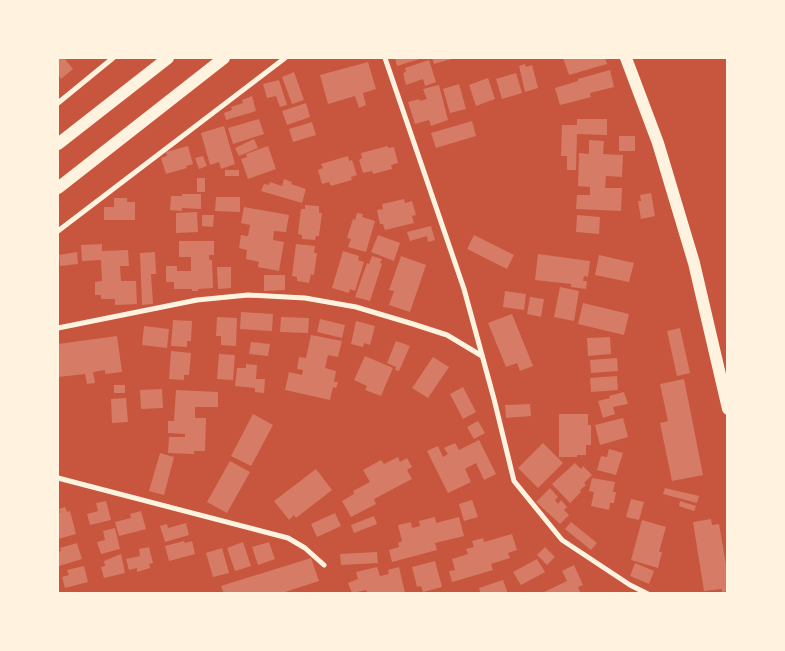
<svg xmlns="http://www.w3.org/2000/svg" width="785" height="651" font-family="Lato,sans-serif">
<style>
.building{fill:#d67c66}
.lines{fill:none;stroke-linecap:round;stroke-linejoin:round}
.minor{stroke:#fff3e0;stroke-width:5}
.primary{stroke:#fff3e0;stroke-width:12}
.trunk{stroke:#fff3e0;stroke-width:12}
</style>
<rect width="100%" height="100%" fill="#c8553d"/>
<!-- building -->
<path class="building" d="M58 58H64L73 69 61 79 58 74Z
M395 58H423L397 66Z
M432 58H455L434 64Z
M563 58H605L607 64 569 75Z
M429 60 436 82 425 86 423 79 406 85 403 73 406 72 405 68Z
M368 62 376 89 363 93 366 105 359 108 355 96 328 104 320 75Z
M525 64 526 67 532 65 538 88 525 92 519 66Z
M610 70 614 87 590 93 591 97 560 105 555 88 578 81V79Z
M294 72 304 100 292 104 282 77Z
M516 73 522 93 502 99 496 79Z
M488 78 495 99 476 106 469 85Z
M279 80 287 105 280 107 276 96 267 98 263 84Z
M459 84 466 109 450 113 443 89Z
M439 85 448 120 431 126 429 120 415 124 408 102 419 99 420 101 427 99 423 89Z
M252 96 256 111 226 120 224 113 232 110 231 107 243 103 242 100Z
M306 103 310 117 287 125 282 111Z
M259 119 264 134 233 144 228 128Z
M577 119H607V135L577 134 576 170H567V156H561L562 125H577Z
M472 121 476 136 436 148 431 133Z
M312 122 316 135 293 142 289 129Z
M224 126 235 164 221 169 219 162 210 165 201 133Z
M619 136H635V151H619Z
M254 139 258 148 239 156 235 148Z
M589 140 604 141 603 154 623 155 622 177 606 176 605 188H622L621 211 576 209 577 195H590V187L578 186 579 153 589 154Z
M188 146 193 164 186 166 187 168 166 174 161 158 167 156 166 152Z
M268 146 276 169 248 179 241 159 247 157 246 154Z
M388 146V148L394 147 398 163 391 165 392 169 373 174 372 171 363 173 359 160 362 158 361 153Z
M203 156 207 166 199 169 195 158Z
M348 156 349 161 352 160 357 175 351 177 352 180 331 186 329 182 322 184 318 170 323 168 321 164Z
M225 170H239V176H225Z
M197 178H205V192H197Z
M284 179 292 182 291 184 306 189 302 203 261 191 264 184 269 185 270 182 282 186Z
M651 193 655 216 641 219 638 201H641L640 195Z
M182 194H201V209L182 208V211L170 210 171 196H182Z
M216 197H240V212L215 211Z
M114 198H127V202H135V220H104V207H114Z
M404 199 405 203 412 201 416 215 412 216 414 223 385 230 383 224H380L377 210 383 209 382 204Z
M305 205 319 206V213H322L319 236H316L315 240 302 239V235L298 234 301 209H305Z
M244 207 289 215 286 232 274 231 273 240 284 242 279 271 258 267 259 262 246 259 247 250 239 248 241 235 248 236 250 225 241 223Z
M197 212 198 232 176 233V213Z
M357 213 363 214 362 217 375 221 366 252 348 247 351 239 347 238 353 219 355 220Z
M202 215H214L213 227 202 226Z
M577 215 600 217 599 234 576 232Z
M431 226 435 240 428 242 427 236 410 241 407 232Z
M378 235 400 243 394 261 371 252Z
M474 235 514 255 507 269 467 249Z
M179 241H214V255H209V260H212L213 288 198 289V291H192V289H174V282H166V266H177V271H191V257H179Z
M102 244V251L128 250 129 266H120L121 281H136L137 304 115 305V299H101V295H95V282L102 281 101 260 82 261 81 245Z
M296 244 315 246 314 253H317L314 275 311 274 309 283 297 281V277L292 276Z
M343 251 359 256 358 260 364 262 355 291 350 289 349 293 332 288Z
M77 252 78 264 60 266 59 255Z
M155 252 156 274H151L153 304 142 305 140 253Z
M538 254 590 261 588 277 584 276 583 281H587L586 289 571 287V284L535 280Z
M599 255 634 263 629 282 595 275Z
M372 256 382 259 380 263 382 264 370 301 355 297 367 263 369 264Z
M401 256 426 265 410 312 389 305 394 291 389 290Z
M217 267H231V288L218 289Z
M264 275H285V290L264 291Z
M560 287 579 291 574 321 554 317Z
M505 291 526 294 524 310 503 307Z
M530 297 544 299 541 317 527 314Z
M583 303 629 314 624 335 578 324Z
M241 312 273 314 272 331 240 329Z
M512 314 533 366 520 371 517 363 506 367 488 323Z
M217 317 237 318 236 346 221 345V336H216Z
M281 317 309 318 308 333 280 332Z
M320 319 345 325 342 338 317 332Z
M173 320 192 321 191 341H187V347L171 346Z
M356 321 375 326 370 345 364 343 363 347 351 344Z
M144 326 169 329 167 348 142 345Z
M680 328 690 373 677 376 667 331Z
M311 335 342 341 338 357 328 355 325 368 336 371 334 382H338L336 388 333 387 330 400 285 390 289 372 302 375 303 370 297 369 299 357 306 358Z
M117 336 122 372 105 374V370L93 372 95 383 87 384 85 374 58 377V344Z
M610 337 611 354 588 356 587 338Z
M396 341 410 346 399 371 395 370 396 367 387 363Z
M251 342 270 344 268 356 249 354Z
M171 351 191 353 189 375H184V380L169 379Z
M219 354 235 355 233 380 217 379Z
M365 356 393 368 381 396 365 390 367 386 354 380Z
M433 357 449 367 428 398 412 388Z
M617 358 618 371 591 373 590 360Z
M246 364 257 365 256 379H265L264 393 255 392V388L235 386 237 368H246Z
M617 376 618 390 591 392 590 378Z
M684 379 703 475 672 481 660 423 668 421 660 384Z
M114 385H125V393H114Z
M463 387 476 412 463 419 450 394Z
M162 389 163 408 141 409 140 390Z
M176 390 218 392V407H195V418H206L205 451H194V454L168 453 169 437H185V434L168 433V421H174Z
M624 392 628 404 613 407 615 414 603 418 598 401 610 398 609 396Z
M126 398 128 422 112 423 111 399Z
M530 404 531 416 506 418 505 405Z
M253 414 273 425 251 466 231 456Z
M559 414H588V425H591V445H586V455H577V457H559Z
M623 418 628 437 600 445 595 425Z
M478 421 485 433 474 439 467 427Z
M479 440 496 474 484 480 476 463 465 469 471 482 448 493 427 451 438 446 443 457 448 454 444 448 455 443 459 450Z
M543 443 563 463 538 488 518 468Z
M609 449 623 453 616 475 597 470 601 456 607 457Z
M160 453 174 457 164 495 149 491Z
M398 457 400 462 407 458 412 467 407 470 412 479 374 499 376 504 351 517 342 501 354 494 353 491 370 482 363 470 381 460 384 464Z
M230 461 250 472 227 513 207 502Z
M575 463 581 469 583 466 592 475 584 483 586 485 580 490 581 492 570 503 552 484Z
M316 469 332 490 296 518 294 515 289 520 274 501Z
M592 478 615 482 613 492H616L614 503H610L609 510 591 506 594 492 589 491Z
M550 488 558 497 555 500 558 504 561 500 567 507 564 510 569 515 560 524 536 502Z
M665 488 699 496 697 503 663 494Z
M631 499 644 502 639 520 626 517Z
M472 500 478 517 464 521 459 504Z
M106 501 111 520 90 525 87 514 98 511 96 503Z
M680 501 696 506 694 511 679 506Z
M65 507 67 512 70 511 76 534 58 539V513H60L59 509Z
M141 511 146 529 119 536 115 522 131 518 130 514Z
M335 513 341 526 317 537 311 524Z
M374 516 377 524 354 533 351 525Z
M435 517 436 523 459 517 464 536 435 543 437 550 392 562 389 550 399 547 398 543 402 541 398 525 411 522 412 528 420 526 419 521Z
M711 519 712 525 719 524 728 576V591L722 592V589L704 591 693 522Z
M642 520 666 527 659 552H662L658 568 631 560Z
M571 522 597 543 591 550 565 529Z
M186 523 189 535 165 542 160 526 167 524 168 528Z
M115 528 120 549 101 554 97 542 105 540 103 531Z
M512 534 517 550 508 553 510 558 491 564 493 570 452 582 449 571 455 570 452 559 468 554 466 549 474 547 472 541 483 538 484 542Z
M184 541 185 543 192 541 195 554 169 561 165 546Z
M243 542 251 566 235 571 227 548Z
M269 542 275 559 258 565 252 547Z
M77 543 82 559 59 566 58 552 61 551 60 548Z
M149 547 153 563 149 564 150 568 137 572V568L129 570 126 559 140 556 139 549Z
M545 547 555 557 547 565 537 555Z
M222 548 229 573 213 577 206 553Z
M377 552 378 563 341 565 340 554Z
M121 554 125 573 104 578 101 567 105 566 104 561Z
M311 558 319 581 279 594H224L221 586Z
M537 559 545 572 521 585 513 572Z
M435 561 442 587 423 592 421 586 417 587 412 567Z
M635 563 654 571 649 584 630 576Z
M574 565 583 585 578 587 581 594H540L567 581 562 571Z
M84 566 88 582 65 588 62 577 69 575 67 570Z
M377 567 380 576 389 574 388 570 399 567 405 593H368L366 590 352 593 348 583 358 579 356 572Z
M503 580 508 594H481L479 588Z"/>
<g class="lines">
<!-- minor -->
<path class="minor" d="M385 58 464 289 494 399 514 481 562 540 630 585 648 594
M58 103 113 58
M58 231 285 58
M58 328 197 300 248 295 305 298 356 307 413 324 447 335 482 356
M58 478 288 538 305 548 324 565"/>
<!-- primary -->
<path class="primary" d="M626 58 658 143 694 263 728 409"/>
<!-- trunk -->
<path class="trunk" d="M58 144 168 58
M58 188 224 58"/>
</g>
<!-- border -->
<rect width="785" height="651" fill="none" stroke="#fff3e0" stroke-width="118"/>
</svg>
